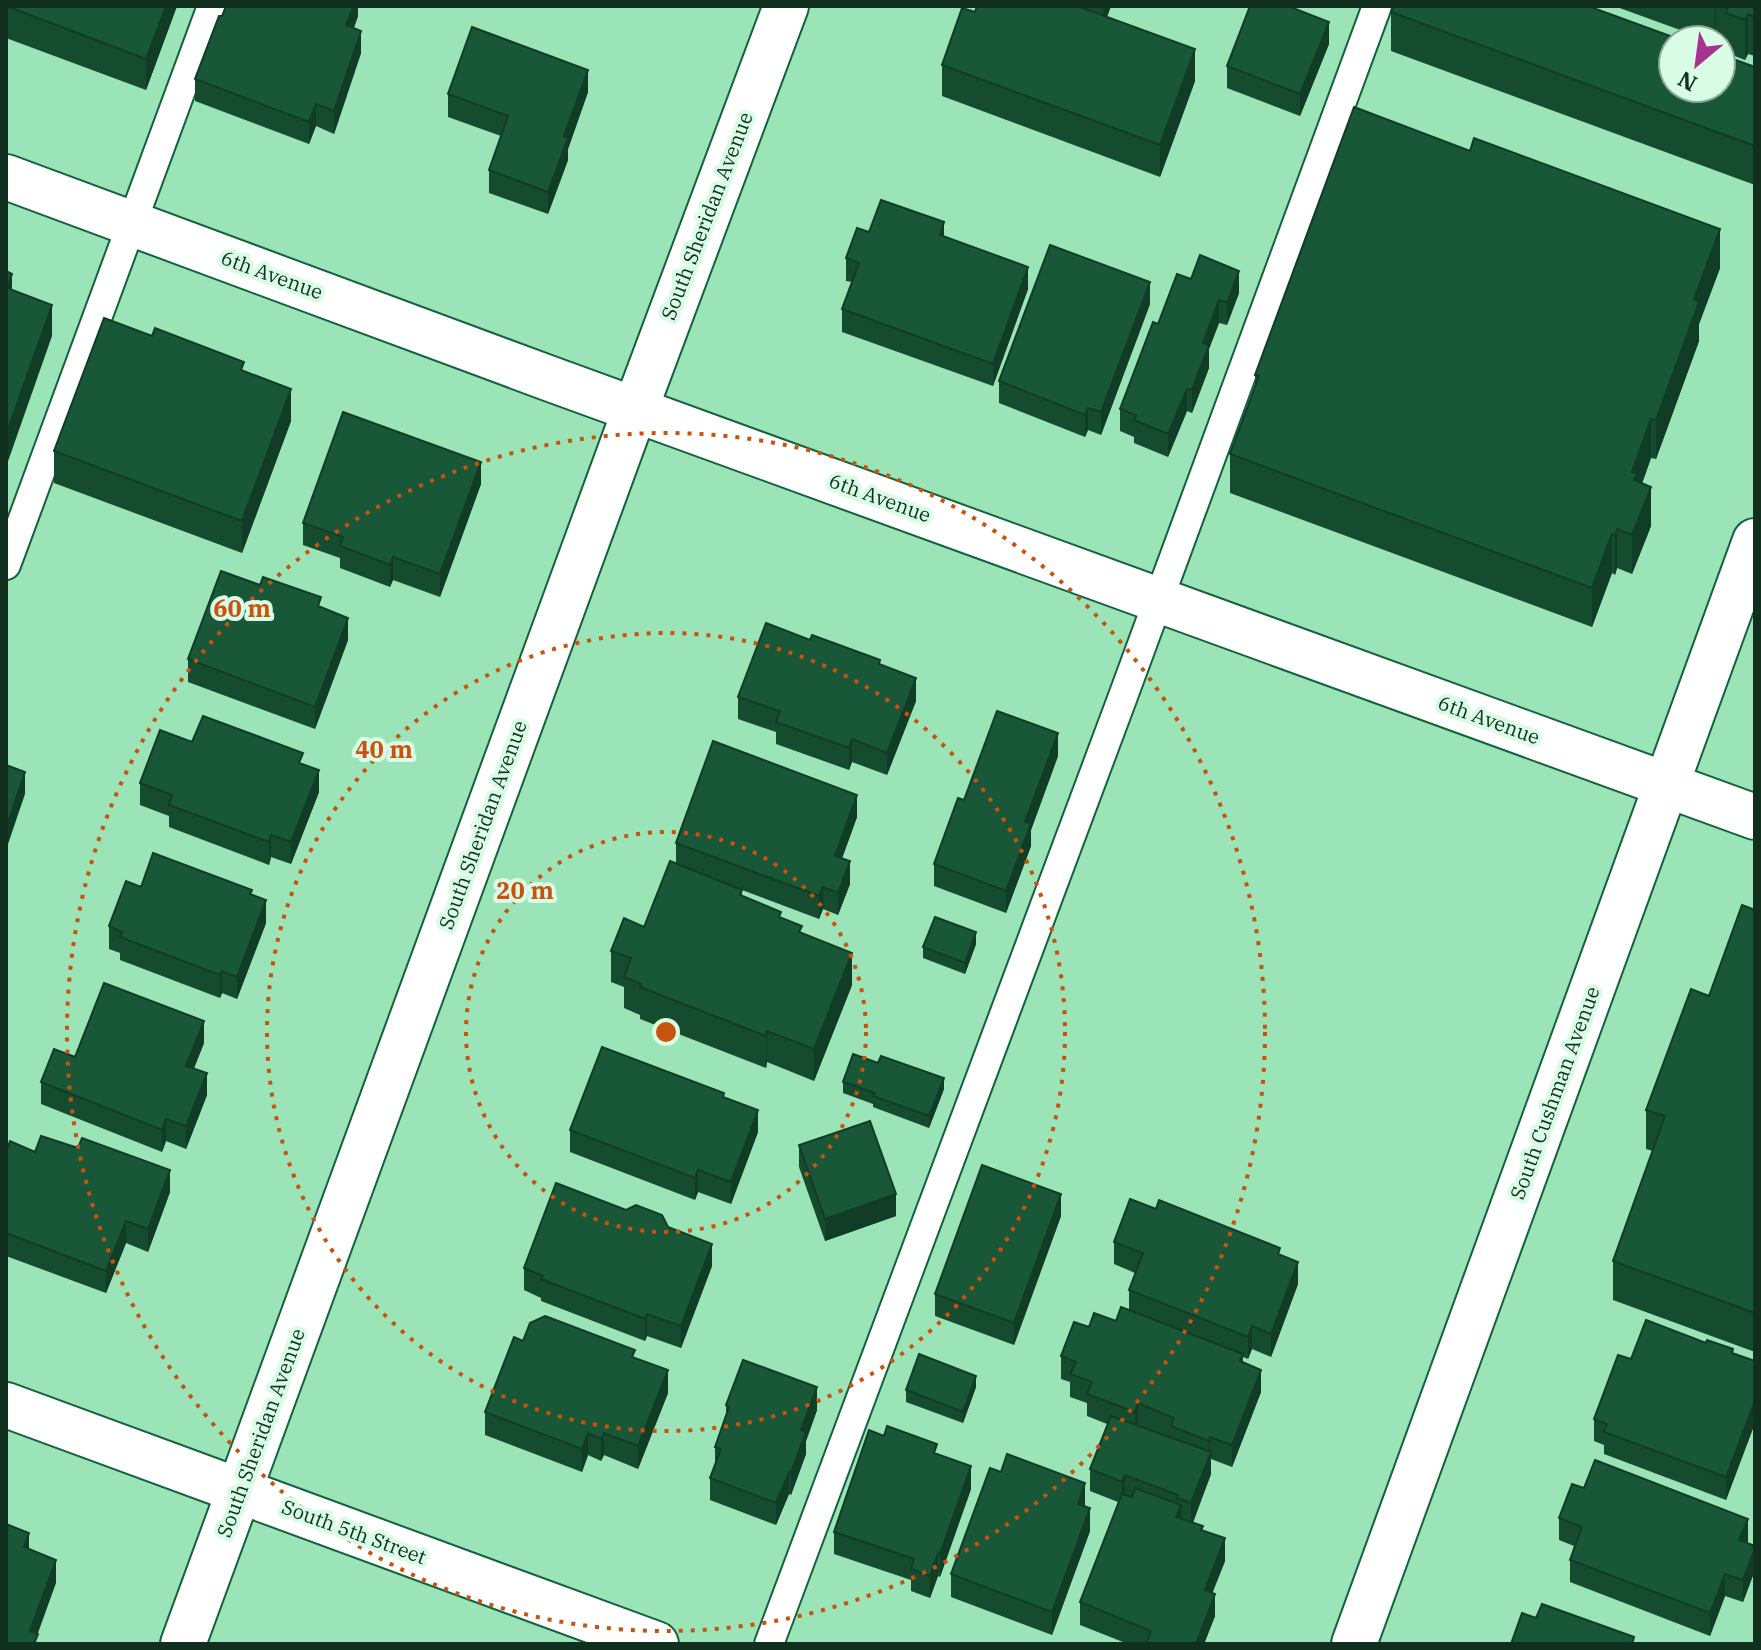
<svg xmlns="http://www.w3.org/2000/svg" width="1761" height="1650" font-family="'IBM Plex Serif',serif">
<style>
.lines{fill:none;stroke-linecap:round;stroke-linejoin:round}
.lane-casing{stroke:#14623d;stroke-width:32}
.street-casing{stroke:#14623d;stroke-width:48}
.primary-casing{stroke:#14623d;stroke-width:48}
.lane{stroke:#fff;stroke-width:28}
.street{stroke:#fff;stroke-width:44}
.primary{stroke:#fff;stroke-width:44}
.wall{fill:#154b2f}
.shaded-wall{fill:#113d26}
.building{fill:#185737;stroke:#113d26;stroke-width:2}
.ring{fill:none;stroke:#c8530f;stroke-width:4;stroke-dasharray:4 8}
.labels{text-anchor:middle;stroke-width:8;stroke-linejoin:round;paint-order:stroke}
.street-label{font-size:20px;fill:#112f1e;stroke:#d8fce5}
.centre{fill:#c8530f;stroke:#d8fce5;stroke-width:4}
.ring-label{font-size:24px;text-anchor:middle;font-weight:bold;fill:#c8530f;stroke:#d8fce5;stroke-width:8;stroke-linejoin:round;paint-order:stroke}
</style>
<rect width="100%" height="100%" fill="#9be4b8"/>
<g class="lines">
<!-- lane casing -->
<g class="lane-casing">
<path id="lane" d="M6 565 212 6
M769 1644 1122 699 1377 6"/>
</g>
<!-- street casing -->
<g class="street-casing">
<path id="street" d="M6 1405 656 1644
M183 1644 635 410 786 6
M1354 1644 1755 541"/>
</g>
<!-- primary casing -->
<g class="primary-casing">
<path id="primary" d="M6 177 548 378 1755 817"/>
</g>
<!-- lane -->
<use href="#lane" class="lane"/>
<!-- street -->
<use href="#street" class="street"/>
<!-- primary -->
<use href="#primary" class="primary"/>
</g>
<!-- wall -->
<path class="wall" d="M6 6H177L146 90 6 38Z
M358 6V16L354 28 361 53 334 134 316 126 309 144 195 101V79L222 16Z
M977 6H1111L1107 17 1195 81 1160 177 942 96V65L975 12Z
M1614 6H1755V56L1748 54 1745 60 1732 55V58L1755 67V185L1391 51V12L1673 88 1726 49V44L1721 43V40H1685L1694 38V35Z
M1329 44 1300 116 1227 88V66Z
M588 92 568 149V160L548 214 489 193V170L501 136 448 117V94Z
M1470 151 1720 268 1699 324V341L1656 459 1651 458 1642 483 1651 526 1632 574 1617 568 1615 575 1612 573 1592 627 1230 493V454L1255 387V375Z
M869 232 944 237 1028 289 993 386 842 332V309L852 282 846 281V258Z
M1239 293 1227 325 1219 323 1209 349V368L1192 413 1187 411 1168 457 1134 443V437L1120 431V409L1158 324Z
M1150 304 1101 435 1088 430 1085 437 999 403V381Z
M244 371 291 421 242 553 54 483V451Z
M481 484 440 597 393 580 390 587 340 568V558L303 545V523Z
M321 607 348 640 315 729 188 682V659Z
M810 640 880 665 916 701 887 775 852 762 849 770 776 744V732L738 719V697Z
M192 742 303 764 319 792 291 864 271 857 269 865 169 827V816L140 805V783Z
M1058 756 1031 830V846L1006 913 934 886V864L964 800Z
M857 817 842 858 850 884 838 915 823 909 819 919 742 890V896L781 918 802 933 852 985 814 1081 767 1062 766 1068 640 1019V1015L624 1008V987L611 982V951L644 927 676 864V843Z
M141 887 252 895 266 923 237 999 222 993 220 998 120 960V953L109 949V926Z
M1755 910V1352L1613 1300V1261L1653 1151 1646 1149V1110Z
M976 944 965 974 923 958V947Z
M204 1043 194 1068 207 1095 186 1149 166 1141 162 1152 41 1104V1082L75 1057Z
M843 1082 944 1089 929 1128 873 1107V1104L843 1093Z
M724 1097 758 1132 731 1204 698 1192 695 1200 570 1152V1130Z
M799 1145 896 1216 825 1241 799 1167Z
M6 1152H35L170 1192 148 1252 126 1243 106 1293 6 1256Z
M1061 1216 1014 1345 935 1316V1294Z
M668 1227 712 1266 681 1348 647 1336 645 1341 541 1301V1298L524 1290V1268Z
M1114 1242 1280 1254 1298 1284 1271 1357 1252 1349 1248 1359 1243 1357V1362L1261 1392 1232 1467 1211 1459V1474L1193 1523 1203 1531 1225 1561 1212 1593 1215 1616 1204 1644H1128L1080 1625V1602L1118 1502 1090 1491V1469L1107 1424 1087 1416V1403L1070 1397V1382L1061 1379V1356L1089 1327 1116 1321 1129 1310V1290L1135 1273 1114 1264Z
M523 1341 635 1358 668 1393 638 1469 604 1455 601 1461 588 1455 582 1472 485 1435V1412Z
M1733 1353 1755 1361V1423L1726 1500 1604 1454V1445L1594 1441V1419L1631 1359Z
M976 1387 963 1423 906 1402V1390Z
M726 1405 817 1410 806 1441V1454L791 1495 789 1494 776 1525 710 1500V1478L715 1465V1447L726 1416Z
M937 1454 971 1489 940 1577 938 1576 930 1598 911 1591V1580L834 1554V1532Z
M1085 1505 1090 1531 1052 1635 951 1597V1574Z
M1559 1518 1748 1541 1747 1543 1755 1546V1570L1743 1602 1725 1596 1710 1636 1570 1582V1560L1574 1546 1559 1540Z"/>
<!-- shaded-wall -->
<path class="shaded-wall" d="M166 6H177L146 90V59Z
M354 6H358V16L346 48V25Z
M1103 6H1111L1103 27Z
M1715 6H1716V40H1714Z
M1748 14V54L1745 60V20Z
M1329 22V44L1300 116V94Z
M361 31V53L334 134V111Z
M1195 49V81L1160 177V145Z
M588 70V92L568 149V160L548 214V192L564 136Z
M316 104V126L309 144V122Z
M944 222V245L940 235Z
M1720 229V268L1699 324V341L1656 459V420L1694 299Z
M1028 267V289L993 386V364Z
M1239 271V293L1227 325V303Z
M12 274V305L7 288Z
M1150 282V304L1101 435V412Z
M1219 300V323L1209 349V368L1192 413V390L1203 343Z
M52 305V336L6 467V435Z
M291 389V421L242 553V521Z
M1187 389V411L1168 457V434Z
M1088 408V430L1085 437V415Z
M1651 419V458L1637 498 1632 472Z
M481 462V484L440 597V574Z
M1651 487V526L1632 574V535Z
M1617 529V568L1615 575V536Z
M1612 534V573L1592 627V588Z
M393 557V580L390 587V565Z
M348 618V640L315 729V707Z
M916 678V701L887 775V753Z
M1058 733V756L1031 830V846L1006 913V891L1025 822Z
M852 739V762L849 770V748Z
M319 770V792L291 864V842Z
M25 772V794L6 850V828Z
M857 795V817L835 878V856Z
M271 835V857L269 865V842Z
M850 861V884L838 915V893Z
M823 887V909L819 919V896Z
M266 900V923L237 999V977Z
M976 932V944L965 974V963Z
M852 953V985L814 1081V1049Z
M222 971V993L220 998V975Z
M204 1021V1043L186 1088V1066Z
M767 1031V1062L766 1068V1036Z
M207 1073V1095L186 1149V1126Z
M944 1078V1089L929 1128V1116Z
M758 1110V1132L731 1204V1182Z
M166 1119V1141L162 1152V1130Z
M170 1170V1192L148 1252V1229Z
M698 1170V1192L695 1200V1178Z
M896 1194V1216L825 1241V1219Z
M1061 1194V1216L1014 1345V1323Z
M126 1221V1243L106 1293V1271Z
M712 1244V1266L681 1348V1326Z
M1298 1262V1284L1271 1357V1334Z
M647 1314V1336L645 1341V1319Z
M1252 1326V1349L1248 1359V1337Z
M668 1370V1393L638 1469V1446Z
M1261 1370V1392L1232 1467V1445Z
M976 1376V1387L963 1423V1412Z
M817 1387V1410L806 1441V1454L791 1495V1473L801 1430Z
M1755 1401V1423L1726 1500V1477Z
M1138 1403V1425L1135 1435V1412Z
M588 1433V1455L582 1472V1449Z
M604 1433V1455L601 1461V1439Z
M1210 1437 1211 1474 1191 1526V1503L1209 1456V1441Z
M971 1466V1489L940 1577V1554Z
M789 1472V1494L776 1525V1503Z
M1125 1475V1498L1122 1504V1482Z
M1085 1483V1505L1078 1526V1504Z
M1181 1505V1528L1176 1517Z
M1090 1508V1531L1052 1635V1612Z
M1748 1519V1541L1739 1562V1540Z
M29 1533V1555L24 1547Z
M1225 1538V1561L1205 1612V1590Z
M1755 1548V1570L1743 1602V1580Z
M938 1553V1576L930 1598V1576Z
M56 1560V1583L34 1644 30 1631Z
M1725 1574V1596L1710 1636V1613Z
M1215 1594V1616L1204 1644H1196Z"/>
<!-- building -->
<path class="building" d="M6 6H166L146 59Z
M226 6H354L346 25 361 31 334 111 316 104 309 122 195 79 219 16H222Z
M977 6H1077L1195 49 1160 145 942 65 962 8 975 12Z
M1250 6H1288L1329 22 1300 94 1227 66Z
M1394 6H1588L1681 40H1673V88H1721V47L1732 51 1730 58 1755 67V146L1391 12Z
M1728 6H1755V17L1748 14 1745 20 1726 13Z
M472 27 588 70 564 136 568 138 548 192 489 170 508 116 448 94Z
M1686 35 1700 40H1685Z
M1354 107 1470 151 1474 138 1720 229 1694 299 1699 302 1656 420 1651 419 1632 472 1637 474 1634 480 1651 487 1632 535 1617 529 1615 536 1612 534 1592 588 1230 454 1259 376 1255 375Z
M881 200 944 222 940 235 1028 267 993 364 842 309 859 263 846 258 857 228 869 232Z
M1050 245 1150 282 1101 412 1088 408 1085 415 999 381Z
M1200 255 1239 271 1227 303 1219 300 1203 343 1209 345 1192 390 1187 389 1168 434 1134 420 1136 415 1120 409 1153 322 1158 324 1177 274 1191 279Z
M6 271 12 274 7 288 52 305 6 435Z
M104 318 152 336 155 328 244 362 241 370 291 389 242 521 54 451Z
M343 412 481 462 440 574 393 557 390 565 340 546 343 537 303 523Z
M221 571 260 585 263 577 321 597 318 606 348 618 315 707 188 659Z
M766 623 810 640 812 635 880 660 879 664 916 678 887 753 852 739 849 748 776 722 780 711 738 697Z
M997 711 1058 733 1025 822 1031 823 1006 891 934 864 958 798 964 800Z
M203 716 303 753 299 763 319 770 291 842 271 835 269 842 169 805 172 795 140 783 160 730 192 742Z
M713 741 857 795 835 856 850 861 838 893 823 887 819 896 676 843Z
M6 765 25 772 6 828Z
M153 853 252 890 250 894 266 900 237 977 222 971 220 975 120 937 122 932 109 926 126 881 141 887Z
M670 861 742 890 740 895 781 912 779 917 802 926 799 932 852 953 814 1049 767 1031 766 1036 640 987 641 984 624 977 631 958 611 951 624 918 644 927Z
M1742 905 1755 910V1313L1613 1261 1665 1116 1646 1110 1691 989 1709 996Z
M935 917 976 932 965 963 923 947Z
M104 983 204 1021 186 1066 207 1073 186 1126 166 1119 162 1130 41 1082 54 1049 75 1057Z
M602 1047 724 1093 723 1097 758 1110 731 1182 698 1170 695 1178 570 1130Z
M853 1054 878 1063 881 1056 944 1078 929 1116 873 1096 875 1093 843 1082Z
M870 1121 896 1194 825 1219 799 1145Z
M41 1136 78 1148 82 1138 170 1170 148 1229 126 1221 106 1271 6 1233V1152L10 1141 35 1152Z
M982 1165 1061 1194 1014 1323 935 1294Z
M556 1183 626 1210 636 1205 662 1215 668 1227 712 1244 681 1326 647 1314 645 1319 541 1279 543 1276 524 1268Z
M1130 1199 1156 1209 1159 1200 1280 1248 1278 1254 1298 1262 1271 1334 1252 1326 1248 1337 1129 1290 1143 1253 1114 1242Z
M1121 1307 1243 1354 1240 1361 1261 1370 1232 1445 1210 1437 1209 1441 1171 1426 1174 1418 1138 1403 1135 1412 1087 1394 1092 1382 1070 1374 1076 1362 1061 1356 1074 1322 1089 1327 1094 1313 1116 1321Z
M545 1316 635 1350 632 1357 668 1370 638 1446 604 1433 601 1439 588 1433 582 1449 485 1412 514 1337 523 1341 530 1323Z
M1646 1320 1706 1343 1707 1340 1733 1349 1732 1353 1755 1361V1401L1726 1477 1604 1432 1607 1424 1594 1419 1618 1355 1631 1359Z
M919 1354 976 1376 963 1412 906 1390Z
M743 1360 817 1387 801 1430 806 1432 791 1473 789 1472 776 1503 710 1478 721 1449 715 1447 729 1407 726 1405Z
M1111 1416 1211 1452 1191 1503 1177 1498 1178 1495 1125 1475 1122 1482 1090 1469Z
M887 1426 937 1444 934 1453 971 1466 940 1554 938 1553 930 1576 911 1569 914 1559 834 1532 869 1430 884 1436Z
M1007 1454 1085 1483 1078 1504 1090 1508 1052 1612 951 1574 990 1468 1001 1472Z
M1595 1460 1748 1519 1739 1540 1755 1546V1548L1743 1580 1725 1574 1710 1613 1570 1560 1582 1527 1559 1518 1572 1484 1584 1488Z
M1135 1488 1181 1505 1176 1517 1203 1526 1201 1530 1225 1538 1205 1590 1215 1594 1196 1644H1146L1151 1631 1080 1602 1122 1494 1132 1497Z
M6 1524 29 1533 24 1547 56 1560 30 1631 38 1634 34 1644H6Z
M1542 1604 1634 1637 1632 1644H1511L1522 1613 1536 1618Z"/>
<!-- distance rings -->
<g class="ring">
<circle cx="666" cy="1032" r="200"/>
<circle cx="666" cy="1032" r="399"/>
<circle cx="666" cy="1032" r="599"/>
</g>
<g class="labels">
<!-- street labels -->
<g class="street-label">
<text transform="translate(707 216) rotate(-69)" y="7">South Sheridan Avenue</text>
<text transform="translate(272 275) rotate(20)" y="7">6th Avenue</text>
<text transform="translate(880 498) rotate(20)" y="7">6th Avenue</text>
<text transform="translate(1489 720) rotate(20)" y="7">6th Avenue</text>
<text transform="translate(483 825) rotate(-70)" y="7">South Sheridan Avenue</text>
<text transform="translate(1555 1093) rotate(-70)" y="7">South Cushman Avenue</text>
<text transform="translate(261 1433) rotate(-70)" y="7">South Sheridan Avenue</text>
<text transform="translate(354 1532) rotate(20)" y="7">South 5th Street</text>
</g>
</g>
<circle cx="666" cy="1032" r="12" class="centre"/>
<g class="ring-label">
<text x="242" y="617">60 m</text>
<text x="384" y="758">40 m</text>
<text x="525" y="899">20 m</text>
</g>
<!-- border -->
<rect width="1761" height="1650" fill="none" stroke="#112f1e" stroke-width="16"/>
<!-- north arrow -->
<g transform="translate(1697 64) rotate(209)"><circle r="38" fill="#d8fce5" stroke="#88aa95" stroke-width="2"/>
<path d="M0-6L14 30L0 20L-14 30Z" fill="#a6348e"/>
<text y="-12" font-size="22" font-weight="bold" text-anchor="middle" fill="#112f1e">N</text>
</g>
</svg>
